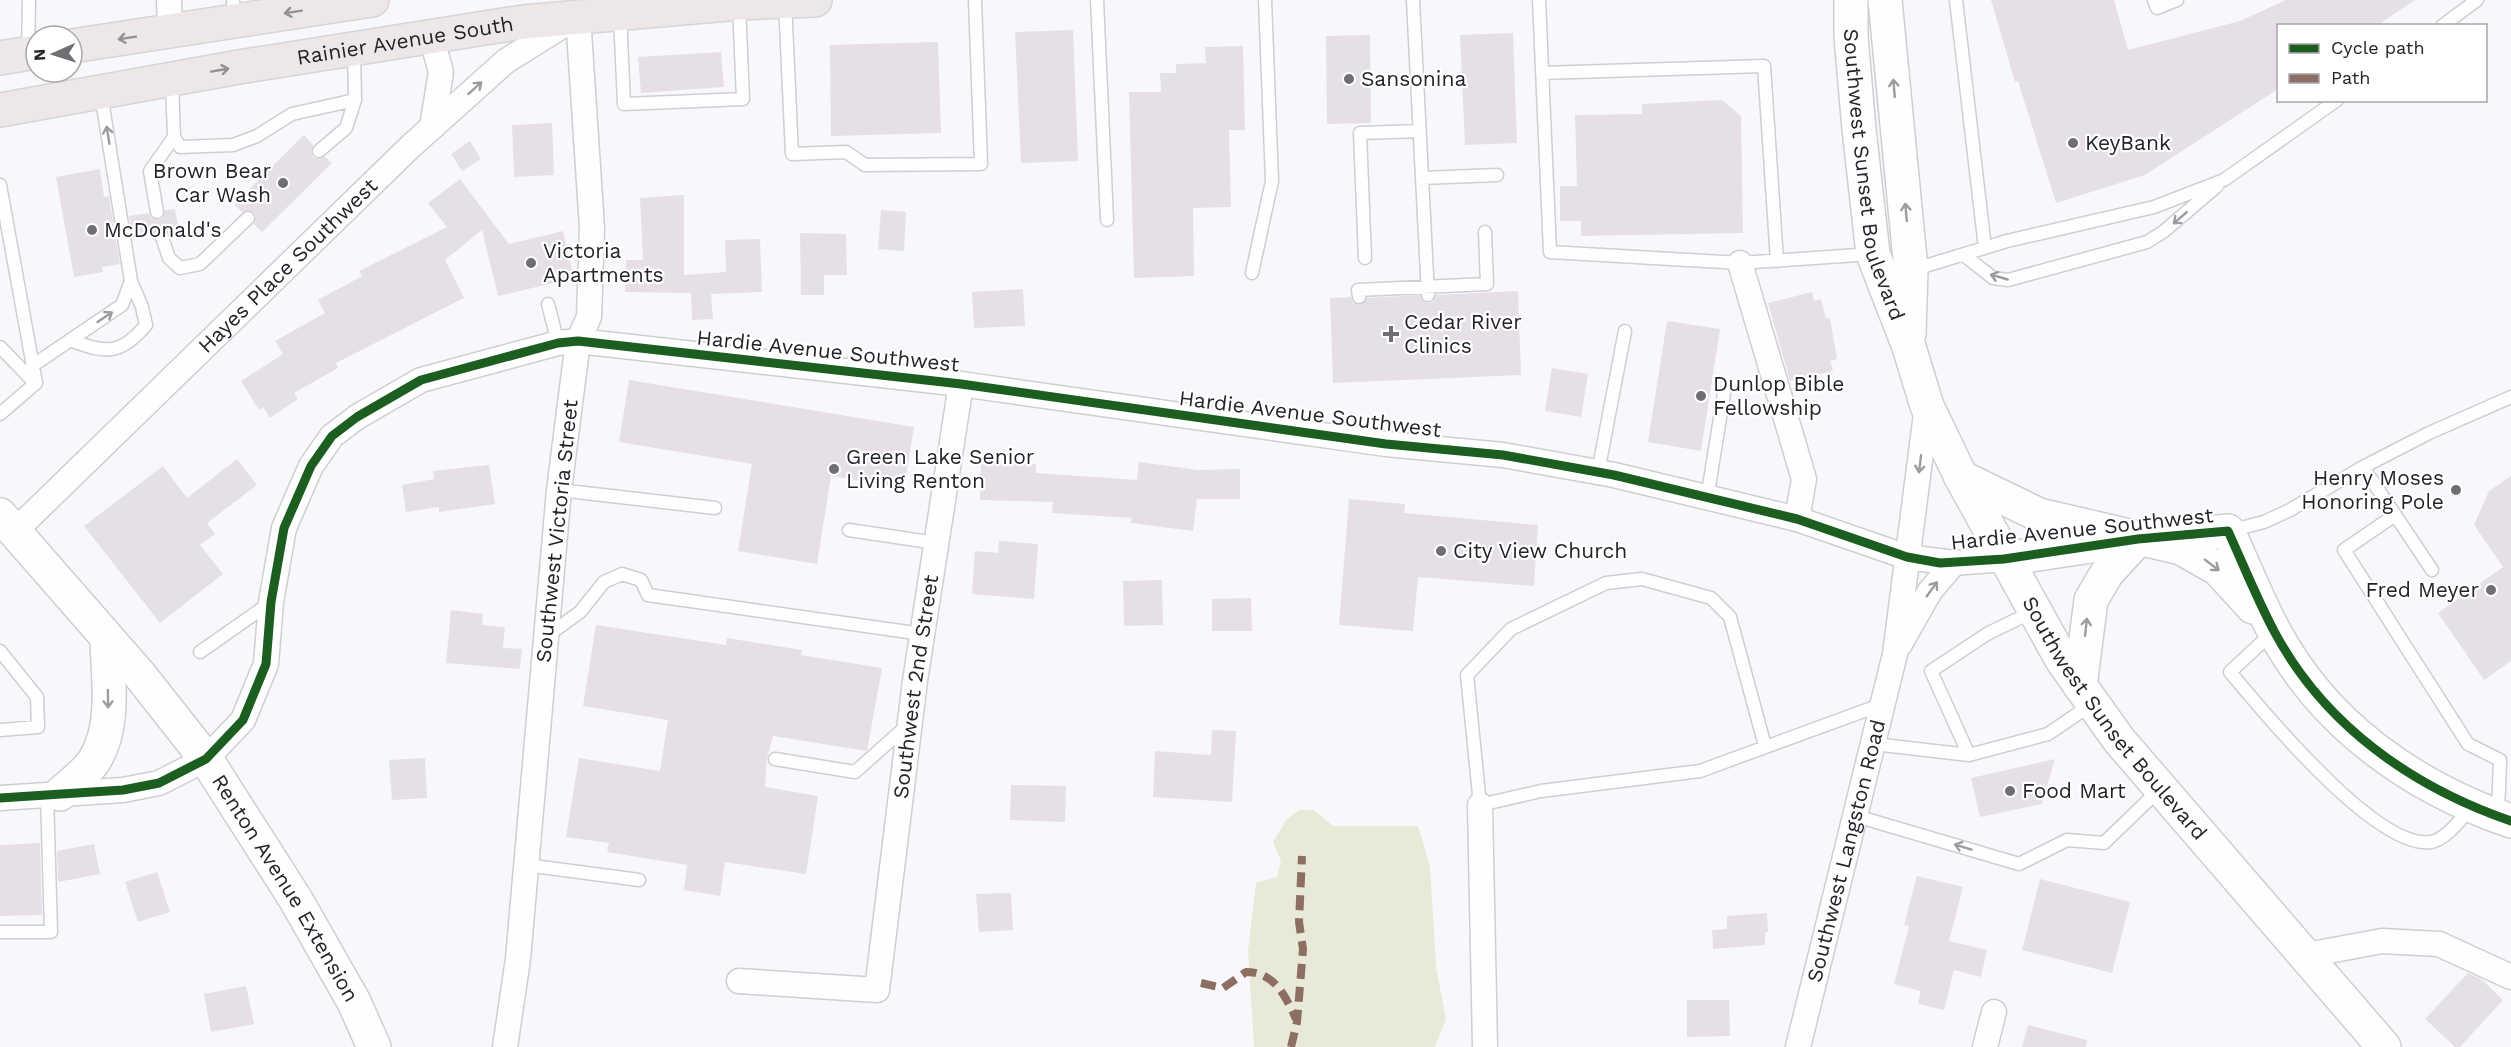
<svg xmlns="http://www.w3.org/2000/svg" width="2511" height="1047" font-family="'Work Sans',sans-serif">
<style>
.green{fill:#e8e9d6}
.building{fill:#e6dfe7}
.lines{fill:none;stroke-linecap:round;stroke-linejoin:round}
.lane-casing{stroke:#ceced3;stroke-width:15}
.street-casing{stroke:#ceced3;stroke-width:27}
.secondary-casing{stroke:#ceced3;stroke-width:36}
.primary-casing{stroke:#d5d5d8;stroke-width:36}
.lane{stroke:#fefeff;stroke-width:12}
.street{stroke:#fefeff;stroke-width:24}
.secondary{stroke:#fefeff;stroke-width:33}
.primary{stroke:#eee7e7;stroke-width:33}
.quiet{stroke:#8d6e63;stroke-width:8;stroke-dasharray:15 8;stroke-linecap:butt}
.cycleway-casing{stroke:#fff;stroke-width:13}
.cycleway{stroke:#1b5e20;stroke-width:9}
.oneway{stroke:#938f92}
.oneway2{stroke:#9c9b9f}
.poi-dot{fill:#6e6e74;stroke:#fff;stroke-width:2}
.labels{text-anchor:middle;stroke-width:4.5;stroke-linejoin:round;paint-order:stroke}
.street-label{font-size:21px;fill:#24232a;stroke:#fff}
.poi-label{font-size:21px;fill:#24232a;stroke:#fff;text-anchor:start}
</style>
<rect width="100%" height="100%" fill="#f8f8fc"/>
<!-- green -->
<path class="green" d="M1300 810H1314L1333 826H1418L1430 866 1436 967 1446 1019 1435 1047H1254L1248 951 1256 883 1277 877 1281 861 1273 842 1287 819Z"/>
<!-- building -->
<path class="building" d="M1991 0H2114L2128 50 2240 21 2286 0H2415L2376 26H2278V89L2145 175 2056 203 2018 81 2015 82Z
M1073 30 1078 161 1021 163 1015 32Z
M1513 33 1517 143 1465 145 1460 35Z
M1370 35 1371 123 1327 124 1326 36Z
M938 42 941 133 831 136 830 45Z
M1243 46 1245 130H1229L1231 207 1193 208 1194 276 1134 278 1129 92H1161L1160 73H1176V64L1206 63 1205 47Z
M721 52 724 87 641 93 638 57Z
M1722 100 1741 116 1743 233 1581 236V221H1560V186H1577L1575 115 1642 114V104Z
M552 123 554 175 514 177 512 125Z
M304 135 313 145 311 152 313 157 320 159 325 157 332 163 262 232 254 224 256 217 254 212H242L234 204Z
M470 141 481 159 462 171 451 154Z
M100 169 104 197 109 196 120 264 102 267 103 272 74 277 56 177Z
M460 179 509 244 563 231 574 278 498 296 482 230 445 260 464 298 336 363 338 368 294 393 298 399 270 418 263 407 259 410 241 381 283 354 275 341 325 313 318 300 362 276 359 271 447 227 428 203Z
M684 195V275L726 272 725 240 760 239 762 292 711 294 713 319 692 320 691 293 625 292 626 260H643L640 198Z
M175 209 179 231 169 232 166 228 159 226 154 229 153 235 133 239 129 216 149 213 151 218 158 220 163 218 165 210Z
M881 210 906 212 904 251 878 249Z
M800 233 846 234 847 275H824V295H801Z
M1023 289 1025 326 974 328 972 292Z
M1518 291 1521 375 1333 383 1330 298 1351 297 1353 303 1360 305 1367 298 1420 295 1428 303 1433 302 1436 295Z
M1812 292 1814 301 1821 299 1826 319 1830 318 1837 359 1830 361 1833 371 1790 381 1768 303Z
M1667 321 1720 329 1701 451 1648 442Z
M1552 368 1588 374 1581 417 1545 411Z
M629 380 914 427 904 488 831 476 817 564 738 551 752 464 619 442Z
M237 459 257 485 207 523 215 534 200 545 223 574 160 623 84 526 163 466 187 498Z
M1139 462 1198 470 1240 469V499H1197L1193 531 1131 523 1132 518 1052 513 1053 502 980 500 981 463 1036 464V473L1137 480Z
M489 465 495 504 439 512V507L406 512 402 485 434 479 433 471Z
M2511 476V661L2484 680 2438 613 2503 567 2474 525 2489 491Z
M1349 499 1405 504 1404 513 1538 525 1534 586 1418 577 1413 631 1339 625Z
M999 541 1038 544 1034 599 972 594 975 551 998 553Z
M1162 580 1163 625 1124 626 1123 581Z
M1251 598 1252 631H1212V599Z
M451 610 483 614 482 625 505 627 503 648 522 649 520 669 446 663Z
M596 625 726 645 727 638 802 650 801 655 882 668 867 751 773 736 767 758 765 787 818 796 806 874 725 862 720 896 684 890 687 865 607 852 609 843 566 837 579 758 660 771 668 720 583 706Z
M1212 730 1236 731 1232 802 1153 797 1155 751 1211 755Z
M425 758 427 798 392 800 389 760Z
M2055 759 2042 804 1980 817 1971 778Z
M1011 785 1066 786 1065 822 1010 820Z
M40 843 42 915 0 916V845Z
M94 844 100 874 58 882 57 851Z
M157 872 170 912 138 922 125 882Z
M1917 876 1963 887 1949 941 1987 950 1981 977 1954 970 1944 1010 1918 1004 1921 991 1894 984 1909 926 1904 925Z
M2040 879 2130 902 2112 973 2022 950Z
M1011 893 1013 930 979 932 976 894Z
M1767 913 1768 932H1765V945L1713 949 1712 930 1727 929V916Z
M2468 973 2481 979 2503 1000 2460 1047H2455L2425 1019Z
M246 986 254 1024 211 1032 204 994Z
M1687 1000H1729L1730 1036 1687 1037Z
M2028 1025 2087 1040 2086 1047H2022Z"/>
<g class="lines">
<!-- lane casing -->
<g class="lane-casing">
<path id="lane" d="M233 0 234 20
M1097 0 1107 220
M1413 0 1428 295
M1539 0 1550 252 1740 263 1872 254
M1956 0 1985 248
M2154 0 2157 8 2177 0
M785 2 792 154 846 152 865 165 981 164 975 0
M620 14 624 104 743 99 739 4
M2442 26 2477 0
M28 52 29 0
M1542 73 1764 66 1777 261
M172 82 174 137 180 147 233 145 257 136 292 114 355 100 354 51
M319 151 346 128 355 100
M1422 178 1497 175
M0 185 36 383 0 414
M157 212 150 171 174 137
M161 234 169 258 180 268 200 264 248 218
M1964 255 1993 278 2008 280 2147 242 2163 232 2217 186
M1365 258 1360 133 1420 131
M1912 270 2007 241 2154 207 2224 180 2337 100
M1252 273 1272 181 1265 0
M1359 297 1358 290 1487 284 1485 232
M548 304 558 343
M70 340C106 354 121 355 146 325L142 307 131 281
M0 347 35 383
M32 366 122 305 131 281 101 94
M2363 467 2432 570
M1598 472 1625 331
M559 490 715 508
M1707 499 1724 393
M2395 515 2344 550 2468 744 2500 760 2498 813
M849 530 936 543
M2229 531 2264 522 2290 510 2363 467 2429 433 2511 397
M2273 632 2230 672C2264 713 2377 850 2431 842 2447 839 2461 818 2472 807
M547 636 580 612 604 582 622 574 641 580 648 595 922 634
M0 651 37 697 38 727 0 730
M200 652 270 603
M1874 744 1969 755 2048 734 2092 704
M1765 746 1730 617 1711 598 1642 579 1606 583 1511 629 1467 675 1480 805 1541 791 1700 771 1883 704
M1969 755 1931 671 1987 634 2034 611
M775 759 855 772 909 724
M1856 816 2019 864 2067 840 2104 843 2160 789
M526 865 639 880
M0 932H51L47 795"/>
</g>
<!-- street casing -->
<g class="street-casing">
<g id="street">
<path d="M169 0 170 31"/>
<path d="M431 36 441 72 432 127"/>
<path d="M1740 263 1804 479 1797 519"/>
<path id="s1" d="M14 532 411 146 506 61 578 16 592 228 589 317 578 341 559 490 518 959 505 1047"/>
<path d="M1900 644 1930 591 1954 563"/>
<path d="M0 798 123 790 159 783 206 759 243 720 266 664 271 602 284 528 311 466 332 436 357 417 421 380 558 343 578 341 961 384 1386 444 1503 455 1614 475 1797 519 1907 557 1954 563 2004 559"/>
<path d="M1480 805 1485 1047"/>
<path d="M2307 955 2382 941 2439 944 2511 977"/>
<path id="s2" d="M739 981 877 990 915 681 961 384"/>
<path id="s3" d="M1798 1047 1895 654 1927 406"/>
<path d="M1985 1047 1994 1012"/>
</g>
</g>
<!-- secondary casing -->
<g class="secondary-casing">
<g id="secondary">
<path id="s4" d="M1851 0V37L1859 129 1873 254 1909 347 1927 406 1961 477 2062 660 2119 740 2384 1047"/>
<path d="M1885 0 1911 270 1909 334"/>
<path d="M1961 477 2039 515 2181 548 2218 569 2253 607"/>
<path id="s5" d="M0 515 139 674 206 759 296 900 354 1002 374 1047"/>
<path d="M2004 559 2138 539 2228 531C2243 564 2257 599 2274 631 2324 725 2412 787 2511 821"/>
<path d="M2080 686 2091 600 2107 573 2138 539"/>
<path d="M60 794C71 784 86 773 94 761 116 727 108 679 107 641"/>
</g>
</g>
<!-- primary casing -->
<g class="primary-casing">
<g id="primary">
<path d="M72 46 372 0"/>
<path d="M0 58 36 52"/>
<path id="s6" d="M0 110 239 67 523 22 739 3 815 0"/>
</g>
</g>
<!-- lane -->
<use href="#lane" class="lane"/>
<!-- street -->
<use href="#street" class="street"/>
<!-- secondary -->
<use href="#secondary" class="secondary"/>
<!-- primary -->
<use href="#primary" class="primary"/>
<!-- quiet -->
<path class="quiet" d="M1201 983 1223 988 1246 972C1274 972 1285 995 1296 1019
M1291 1047 1297 1022 1303 949 1299 922 1302 856"/>
<!-- cycleway casing -->
<g class="cycleway-casing">
<path id="cycleway" d="M0 798 123 790 159 783 206 759 243 720 266 664 271 602 284 528 311 466 332 436 357 417 421 380 558 343 578 341 961 384 1386 444 1503 455 1614 475 1797 519 1907 557 1940 563 2004 559 2138 539 2228 531C2243 564 2257 599 2274 631 2324 725 2412 787 2511 821"/>
</g>
<!-- cycleway -->
<use href="#cycleway" class="cycleway"/>
</g>
<!-- one-way arrows -->
<defs><path id="oneway-shaft" d="M-6 0H5M1.5-3L5.5 0L1.5 3" fill="none" stroke-width="1.6" stroke-linecap="round" stroke-linejoin="round" transform="scale(1.5)"/></defs>
<g class="oneway">
<use href="#oneway-shaft" transform="translate(293 12) rotate(171)"/>
<use href="#oneway-shaft" transform="translate(127 38) rotate(171)"/>
<use href="#oneway-shaft" transform="translate(220 70) rotate(-10)"/>
</g>
<g class="oneway2">
<use href="#oneway-shaft" transform="translate(475 88) rotate(-42)"/>
<use href="#oneway-shaft" transform="translate(1894 88) rotate(-95)"/>
<use href="#oneway-shaft" transform="translate(108 135) rotate(-99)"/>
<use href="#oneway-shaft" transform="translate(1906 212) rotate(-95)"/>
<use href="#oneway-shaft" transform="translate(2180 218) rotate(139)"/>
<use href="#oneway-shaft" transform="translate(1999 277) rotate(-164)"/>
<use href="#oneway-shaft" transform="translate(105 317) rotate(-34)"/>
<use href="#oneway-shaft" transform="translate(1920 464) rotate(97)"/>
<use href="#oneway-shaft" transform="translate(2212 565) rotate(37)"/>
<use href="#oneway-shaft" transform="translate(1932 589) rotate(-54)"/>
<use href="#oneway-shaft" transform="translate(2086 627) rotate(-84)"/>
<use href="#oneway-shaft" transform="translate(108 699) rotate(89)"/>
<use href="#oneway-shaft" transform="translate(1963 847) rotate(-163)"/>
</g>
<!-- markers -->
<g class="poi-dot">
<circle cx="1349" cy="79" r="6"/>
<circle cx="2073" cy="143" r="6"/>
<circle cx="283" cy="183" r="6"/>
<circle cx="92" cy="230" r="6"/>
<circle cx="531" cy="263" r="6"/>
<path d="M1388 325h6v6h6v6h-6v6h-6v-6h-6v-6h6z"/>
<circle cx="1701" cy="396" r="6"/>
<circle cx="834" cy="469" r="6"/>
<circle cx="2456" cy="490" r="6"/>
<circle cx="1441" cy="551" r="6"/>
<circle cx="2491" cy="590" r="6"/>
<circle cx="2010" cy="791" r="6"/>
</g>
<g class="labels">
<!-- street labels -->
<g class="street-label">
<text dy="7" stroke="none"><textPath href="#s6" startOffset="411">Rainier Avenue South</textPath></text>
<text dy="7" stroke="none"><textPath href="#s4" startOffset="177">Southwest Sunset Boulevard</textPath></text>
<text dy="7" stroke="none"><textPath href="#s1" startOffset="382">Hayes Place Southwest</textPath></text>
<text transform="translate(828 351) rotate(6)" y="7">Hardie Avenue Southwest</text>
<text transform="translate(1310 414) rotate(7)" y="7">Hardie Avenue Southwest</text>
<text transform="translate(2082 529) rotate(-6)" y="7">Hardie Avenue Southwest</text>
<text transform="translate(557 531) rotate(-84)" y="7">Southwest Victoria Street</text>
<text dy="7" stroke="none"><textPath href="#s2" startOffset="444">Southwest 2nd Street</textPath></text>
<text dy="7" stroke="none"><textPath href="#s4" startOffset="782">Southwest Sunset Boulevard</textPath></text>
<text dy="7" stroke="none"><textPath href="#s3" startOffset="202">Southwest Langston Road</textPath></text>
<text dy="7" stroke="none"><textPath href="#s5" startOffset="471">Renton Avenue Extension</textPath></text>
</g>
<!-- poi labels -->
<g class="poi-label">
<text x="1361" y="86">Sansonina</text>
<text x="2085" y="150">KeyBank</text>
<text x="271" y="178" text-anchor="end">Brown Bear<tspan x="271" dy="24">Car Wash</tspan></text>
<text x="104" y="237">McDonald's</text>
<text x="543" y="258">Victoria<tspan x="543" dy="24">Apartments</tspan></text>
<text x="1404" y="329">Cedar River<tspan x="1404" dy="24">Clinics</tspan></text>
<text x="1713" y="391">Dunlop Bible<tspan x="1713" dy="24">Fellowship</tspan></text>
<text x="846" y="464">Green Lake Senior<tspan x="846" dy="24">Living Renton</tspan></text>
<text x="2444" y="485" text-anchor="end">Henry Moses<tspan x="2444" dy="24">Honoring Pole</tspan></text>
<text x="1453" y="558">City View Church</text>
<text x="2479" y="597" text-anchor="end">Fred Meyer</text>
<text x="2022" y="798">Food Mart</text>
</g>
</g>
<!-- legend -->
<rect x="2277" y="24" width="210" height="78" fill="#ffffff" stroke="#a7a7aa" stroke-width="1.5"/>
<rect x="2289" y="44" width="30" height="9" fill="#1b5e20" stroke="#a7a7aa" stroke-width="1.5"/>
<text x="2331" y="54" font-size="18" fill="#24232a">Cycle path</text>
<rect x="2289" y="74" width="30" height="9" fill="#8d6e63" stroke="#a7a7aa" stroke-width="1.5"/>
<text x="2331" y="84" font-size="18" fill="#24232a">Path</text>
<!-- north arrow -->
<g transform="translate(54 54) rotate(267)"><circle r="28" fill="#ffffff" stroke="#a7a7aa" stroke-width="1.5"/>
<path d="M0-4.5L10 22L0 15L-10 22Z" fill="#6e6e74"/>
<text y="-9" font-size="16" font-weight="bold" text-anchor="middle" fill="#24232a">N</text>
</g>
</svg>
